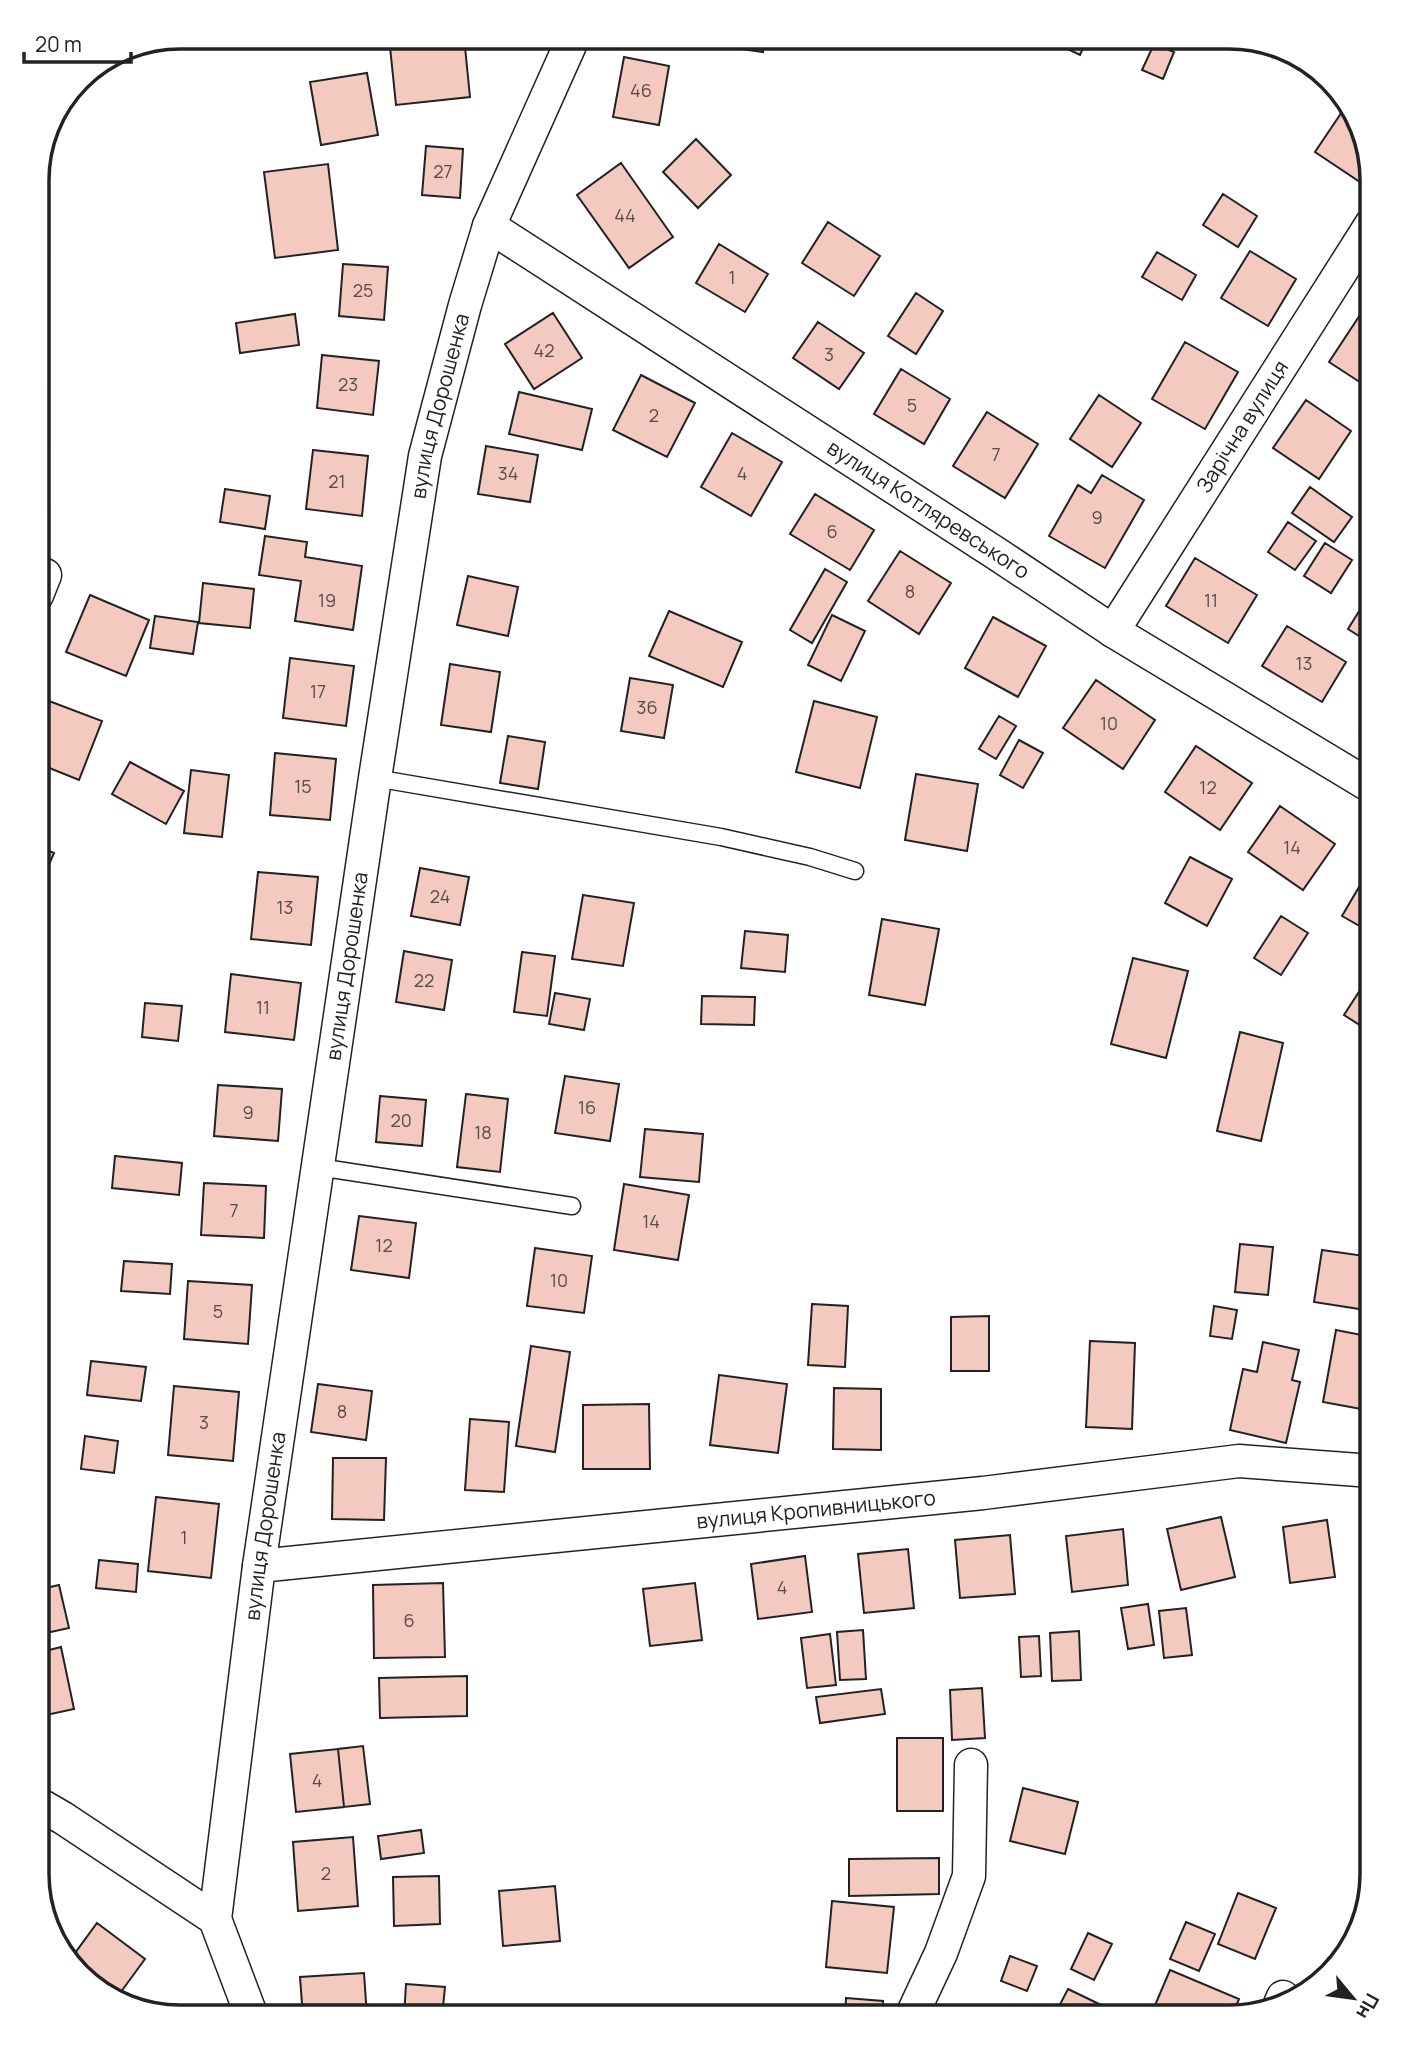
<svg xmlns="http://www.w3.org/2000/svg" width="1409" height="2054" font-family="Manrope,sans-serif">
<style>
.building{fill:#f3c9c0;stroke:#222;stroke-width:2}
.lines{fill:none;stroke-linecap:round;stroke-linejoin:round}
.lane-casing{stroke:#222;stroke-width:19}
.street-casing{stroke:#222;stroke-width:35}
.lane{stroke:#fff;stroke-width:16}
.street{stroke:#fff;stroke-width:32}
.labels{text-anchor:middle;stroke-width:5;stroke-linejoin:round;paint-order:stroke}
.number-label{font-size:18px;fill:#564c4a}
.street-label{font-size:21px;fill:#222;stroke:#fff}
.rim{fill:none;stroke:#222;stroke-width:3.5}
</style>
<rect width="100%" height="100%" fill="#fff"/>
<!-- building -->
<path class="building" d="M389 37H464L470 97 396 105Z
M699 37H764L763 52 699 43Z
M1042 37H1088L1080 55Z
M1154 44 1174 52 1163 79 1142 70Z
M624 57 669 66 659 125 613 117Z
M367 73 378 135 321 145 310 82Z
M1348 103 1353 109 1371 177 1366 186 1315 152Z
M696 139 731 175 698 208 663 172Z
M426 146 463 149 460 198 422 195Z
M621 163 673 237 629 268 577 195Z
M328 164 338 250 275 258 264 172Z
M1223 194 1257 216 1238 247 1203 225Z
M828 222 880 256 854 296 802 263Z
M719 244 768 274 745 312 696 283Z
M1250 251 1296 279 1268 326 1221 298Z
M1157 252 1196 275 1182 300 1142 277Z
M343 264 388 267 384 320 339 316Z
M916 293 943 311 916 354 888 336Z
M553 313 582 358 534 389 505 344Z
M295 314 299 345 240 353 236 323Z
M1360 315 1372 324V390L1329 362Z
M818 322 864 353 839 389 793 358Z
M1185 342 1238 372 1205 429 1152 399Z
M322 355 379 361 373 415 317 408Z
M901 369 950 399 924 444 874 414Z
M641 375 695 403 667 457 613 430Z
M519 392 592 409 582 450 509 434Z
M1099 395 1141 423 1112 467 1070 439Z
M1306 400 1351 431 1319 479 1273 448Z
M987 412 1038 444 1005 498 953 466Z
M732 433 782 462 751 516 701 487Z
M486 446 538 455 530 502 478 494Z
M313 450 368 456 362 516 306 509Z
M1102 475 1144 500 1105 568 1049 536 1078 485 1091 493Z
M1310 487 1352 517 1334 542 1292 513Z
M225 489 270 496 265 529 220 522Z
M815 494 874 530 850 570 790 534Z
M1288 522 1316 541 1295 570 1268 552Z
M265 536 307 542 305 557 362 566 353 630 295 621 301 581 259 575Z
M1325 543 1352 560 1331 593 1304 576Z
M900 551 951 583 919 634 868 601Z
M1195 558 1257 595 1228 643 1166 606Z
M825 569 847 582 812 643 790 630Z
M468 576 518 587 508 636 457 625Z
M203 583 254 589 250 628 199 623Z
M90 595 149 620 126 676 66 652Z
M1366 600 1372 603V639L1370 643 1348 629Z
M669 611 742 642 723 687 649 656Z
M832 615 865 631 841 681 808 665Z
M155 616 198 622 193 654 150 648Z
M993 617 1046 646 1018 697 965 668Z
M1287 626 1346 662 1322 702 1262 666Z
M290 658 354 666 346 726 283 718Z
M450 664 500 672 491 732 441 725Z
M630 678 673 685 664 738 621 731Z
M1096 680 1155 720 1123 769 1063 728Z
M49 701 102 721 79 780 37 763V733Z
M814 701 877 717 860 788 796 772Z
M1372 711V739L1360 731Z
M999 716 1016 726 996 759 979 749Z
M508 736 545 742 538 789 500 783Z
M1019 740 1043 753 1023 788 1000 775Z
M1196 746 1252 783 1220 830 1165 792Z
M275 753 336 759 330 820 270 815Z
M130 762 184 791 166 824 112 794Z
M191 770 229 775 222 837 184 833Z
M916 774 978 784 967 851 905 840Z
M1280 806 1335 844 1303 890 1248 852Z
M37 846 54 853 37 892Z
M1190 857 1232 879 1207 926 1165 903Z
M1372 865V933L1342 916Z
M420 868 469 877 460 925 411 916Z
M258 872 318 877 311 945 251 939Z
M583 895 634 903 623 966 572 959Z
M1281 916 1308 933 1281 975 1254 958Z
M882 919 939 929 925 1005 869 995Z
M745 931 788 935 785 972 741 968Z
M404 951 452 960 444 1010 396 1002Z
M522 952 555 956 547 1016 514 1012Z
M1133 958 1188 971 1166 1058 1111 1044Z
M231 974 301 983 294 1040 225 1032Z
M1368 978 1372 981V1025L1369 1031 1344 1015Z
M555 993 590 999 584 1030 549 1024Z
M702 996 755 997 754 1025 701 1024Z
M145 1003 182 1006 178 1041 142 1037Z
M1240 1032 1283 1043 1261 1141 1217 1131Z
M565 1076 619 1084 610 1141 555 1133Z
M218 1085 282 1089 278 1141 214 1136Z
M466 1094 508 1099 500 1172 457 1167Z
M380 1096 426 1100 422 1146 376 1142Z
M645 1129 703 1134 699 1182 640 1177Z
M115 1156 182 1163 179 1195 112 1188Z
M204 1183 266 1186 264 1238 201 1235Z
M624 1184 689 1195 678 1260 614 1250Z
M359 1216 416 1223 409 1278 351 1270Z
M1240 1244 1273 1247 1268 1295 1235 1292Z
M535 1248 592 1256 584 1313 527 1306Z
M1322 1250 1372 1257V1311L1314 1302Z
M124 1261 172 1264 170 1294 121 1291Z
M188 1281 252 1285 248 1344 184 1339Z
M812 1304 848 1306 845 1367 808 1365Z
M1214 1306 1237 1310 1232 1339 1210 1336Z
M989 1316V1371H951V1317Z
M1336 1330 1372 1337V1411L1323 1402Z
M1090 1341 1135 1343 1132 1429 1086 1427Z
M1263 1342 1299 1350 1292 1380 1300 1382 1286 1443 1230 1430 1243 1369 1257 1372Z
M531 1346 570 1352 555 1452 516 1446Z
M91 1361 146 1367 141 1401 87 1395Z
M719 1375 787 1384 778 1453 710 1445Z
M318 1384 372 1391 366 1440 311 1432Z
M174 1386 239 1392 233 1461 168 1455Z
M834 1388 881 1389V1450L833 1449Z
M649 1404 650 1469H583V1405Z
M470 1419 509 1422 504 1492 465 1490Z
M85 1436 118 1441 114 1473 81 1469Z
M333 1458H386L384 1520 332 1519Z
M156 1497 219 1504 211 1578 148 1571Z
M1221 1517 1235 1577 1181 1590 1167 1529Z
M1327 1520 1335 1577 1290 1583 1283 1527Z
M1123 1529 1128 1585 1072 1592 1066 1536Z
M1010 1535 1015 1594 960 1598 955 1540Z
M908 1549 914 1608 864 1613 858 1554Z
M805 1556 812 1612 758 1619 751 1564Z
M99 1560 138 1564 136 1592 96 1588Z
M443 1583 445 1657 374 1658 373 1585Z
M695 1583 702 1640 650 1646 643 1589Z
M59 1585 69 1628 37 1635V1590Z
M1148 1604 1154 1645 1128 1649 1121 1608Z
M1186 1608 1192 1655 1164 1658 1159 1611Z
M863 1630 866 1679 840 1680 837 1632Z
M1079 1631 1081 1680 1052 1681 1050 1633Z
M830 1634 836 1685 807 1688 801 1638Z
M1039 1636 1041 1676 1021 1677 1019 1637Z
M61 1647 74 1709 37 1717V1653Z
M467 1676V1716L380 1718 379 1678Z
M982 1688 985 1738 952 1740 950 1690Z
M881 1689 885 1714 820 1723 816 1697Z
M897 1738H943V1811H897Z
M363 1746 370 1804 344 1807 338 1749Z
M338 1749 344 1807 296 1812 290 1754Z
M1023 1788 1078 1802 1065 1854 1010 1841Z
M421 1830 424 1853 381 1859 378 1836Z
M353 1837 358 1906 298 1911 293 1842Z
M939 1858V1894L849 1896V1859Z
M439 1876 440 1924 394 1926 393 1877Z
M555 1886 560 1941 503 1946 499 1891Z
M1238 1893 1276 1908 1255 1959 1218 1944Z
M832 1901 894 1907 887 1973 826 1967Z
M1186 1922 1215 1934 1199 1971 1170 1959Z
M97 1923 145 1959 115 2000 100 1990 70 1960Z
M1088 1933 1112 1944 1094 1980 1071 1969Z
M1010 1956 1037 1966 1027 1991 1001 1981Z
M1170 1970 1239 1999 1232 2016 1150 2017Z
M364 1973 367 2017H303L300 1977Z
M406 1984 445 1987 442 2017H404Z
M1068 1989 1126 2017H1063L1055 2014Z
M846 1998 883 2001 882 2017H845Z"/>
<g class="lines">
<!-- lane casing -->
<g class="lane-casing">
<path id="lane" d="M375 778 721 837 810 857 855 871
M318 1167 572 1206"/>
</g>
<!-- street casing -->
<g class="street-casing">
<g id="street">
<path id="s1" d="M489 226 997 554 1113 631 1372 787"/>
<path d="M37 595 45 575"/>
<path id="s2" d="M1113 631 1372 223"/>
<path id="s3" d="M259 1566 983 1493 1239 1461 1372 1471"/>
<path d="M37 1803 63 1818 215 1919 252 2017"/>
<path id="s4" d="M215 1919 259 1566 375 778 425 456 465 305 489 226 570 45 569 37"/>
<path d="M1280 2004 1283 1997"/>
<path d="M911 2017 941 1953 969 1876 971 1765"/>
</g>
</g>
<!-- lane -->
<use href="#lane" class="lane"/>
<!-- street -->
<use href="#street" class="street"/>
</g>
<g class="labels">
<!-- number labels -->
<g class="number-label">
<text x="641" y="97">46</text>
<text x="443" y="178">27</text>
<text x="625" y="222">44</text>
<text x="732" y="284">1</text>
<text x="363" y="297">25</text>
<text x="544" y="357">42</text>
<text x="829" y="361">3</text>
<text x="348" y="391">23</text>
<text x="912" y="412">5</text>
<text x="654" y="422">2</text>
<text x="996" y="461">7</text>
<text x="508" y="480">34</text>
<text x="742" y="480">4</text>
<text x="337" y="488">21</text>
<text x="1097" y="524">9</text>
<text x="832" y="538">6</text>
<text x="910" y="598">8</text>
<text x="327" y="607">19</text>
<text x="1211" y="607">11</text>
<text x="1304" y="670">13</text>
<text x="318" y="698">17</text>
<text x="647" y="714">36</text>
<text x="1109" y="730">10</text>
<text x="303" y="793">15</text>
<text x="1208" y="794">12</text>
<text x="1292" y="854">14</text>
<text x="440" y="903">24</text>
<text x="285" y="914">13</text>
<text x="424" y="987">22</text>
<text x="263" y="1014">11</text>
<text x="587" y="1114">16</text>
<text x="248" y="1119">9</text>
<text x="401" y="1127">20</text>
<text x="483" y="1139">18</text>
<text x="234" y="1217">7</text>
<text x="651" y="1228">14</text>
<text x="384" y="1252">12</text>
<text x="559" y="1287">10</text>
<text x="218" y="1318">5</text>
<text x="342" y="1418">8</text>
<text x="204" y="1429">3</text>
<text x="184" y="1544">1</text>
<text x="782" y="1594">4</text>
<text x="409" y="1627">6</text>
<text x="317" y="1787">4</text>
<text x="326" y="1880">2</text>
</g>
<!-- street labels -->
<g class="street-label">
<text dy="7" stroke="none"><textPath href="#s4" startOffset="1530">вулиця Дорошенка</textPath></text>
<text dy="7" stroke="none"><textPath href="#s2" startOffset="242">Зарічна вулиця</textPath></text>
<text dy="7" stroke="none"><textPath href="#s1" startOffset="523">вулиця Котляревського</textPath></text>
<text dy="7" stroke="none"><textPath href="#s4" startOffset="962">вулиця Дорошенка</textPath></text>
<text dy="7" stroke="none"><textPath href="#s3" startOffset="560">вулиця Кропивницького</textPath></text>
<text dy="7" stroke="none"><textPath href="#s4" startOffset="396">вулиця Дорошенка</textPath></text>
</g>
</g>
<!-- crop -->
<path d="M0 0H1409V2054H0ZM180 49H1229A131 131 0 0 1 1360 180V1874A131 131 0 0 1 1229 2005H180A131 131 0 0 1 49 1874V180A131 131 0 0 1 180 49Z" fill="#fff" fill-rule="evenodd"/>
<path class="rim" d="M180 49H1229A131 131 0 0 1 1360 180V1874A131 131 0 0 1 1229 2005H180A131 131 0 0 1 49 1874V180A131 131 0 0 1 180 49Z"/>
<!-- north arrow -->
<g transform="translate(1353 1998) rotate(119)" stroke="#ffffff" stroke-width="5" paint-order="stroke">
<path d="M0-5L12 26L0 18L-12 26Z" fill="#222222"/>
<text y="-10" font-size="19" font-weight="bold" text-anchor="middle" fill="#222222">Пн</text>
</g>
<!-- scale -->
<path d="M24 52v10h107v-10" fill="none" stroke="#222222" stroke-width="3.5"/>
<text x="35" y="52" font-size="21" fill="#222222" stroke="#ffffff" stroke-width="5" paint-order="stroke">20 m</text>
</svg>
